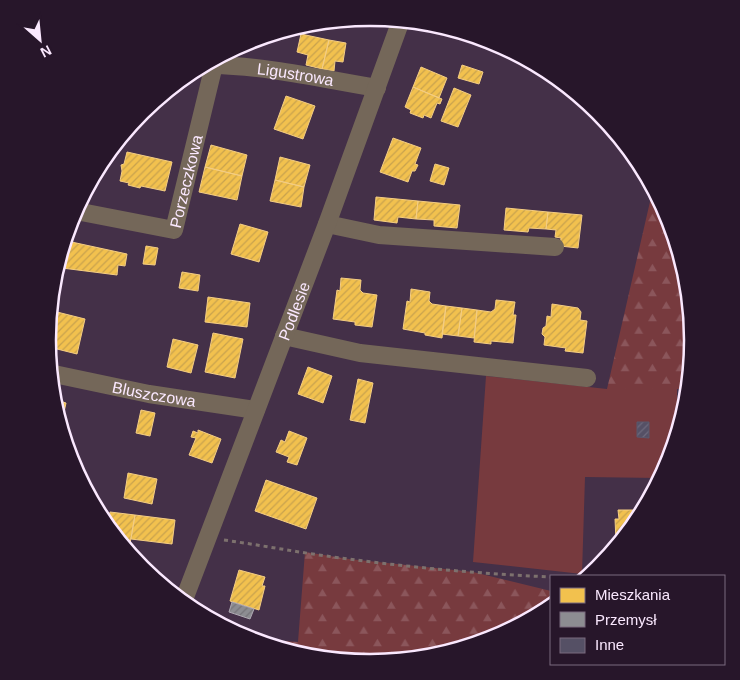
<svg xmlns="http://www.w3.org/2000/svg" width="740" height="680" font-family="Helvetica,sans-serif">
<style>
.green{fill:#773a3e}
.forest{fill:url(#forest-firs)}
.homes{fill:url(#homes-hatch);stroke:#f4cd83}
.industry{fill:url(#industry-hatch);stroke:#aea8b2}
.building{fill:url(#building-hatch);stroke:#5b586d}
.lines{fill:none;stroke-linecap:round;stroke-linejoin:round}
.path{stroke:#7d716e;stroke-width:3;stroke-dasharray:4 4;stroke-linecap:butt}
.minor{stroke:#746759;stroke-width:18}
.labels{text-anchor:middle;stroke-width:5;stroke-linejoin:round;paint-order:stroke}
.street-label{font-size:16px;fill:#fae8fe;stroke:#27162a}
.rim{fill:none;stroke:#fae8fe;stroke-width:2.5}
</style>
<defs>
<pattern id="forest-firs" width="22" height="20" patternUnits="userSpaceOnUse" patternTransform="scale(1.25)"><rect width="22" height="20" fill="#773a3e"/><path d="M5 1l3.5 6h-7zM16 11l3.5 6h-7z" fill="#8b565b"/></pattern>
<pattern id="homes-hatch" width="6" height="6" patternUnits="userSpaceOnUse" patternTransform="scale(1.25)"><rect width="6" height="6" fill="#f2c14e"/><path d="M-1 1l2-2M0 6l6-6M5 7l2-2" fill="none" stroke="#c8a24e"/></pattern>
<pattern id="industry-hatch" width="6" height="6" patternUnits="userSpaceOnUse" patternTransform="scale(1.25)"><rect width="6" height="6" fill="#8d8d92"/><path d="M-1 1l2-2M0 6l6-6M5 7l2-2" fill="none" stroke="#76747a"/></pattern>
<pattern id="building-hatch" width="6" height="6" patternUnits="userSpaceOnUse" patternTransform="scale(1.25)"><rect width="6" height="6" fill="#555065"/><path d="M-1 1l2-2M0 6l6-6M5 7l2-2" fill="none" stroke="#6e697c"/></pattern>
</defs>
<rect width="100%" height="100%" fill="#443048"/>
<!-- green -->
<path class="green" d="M486 376 607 389H677V415L668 464 658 478 585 477 582 574 473 562Z"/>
<!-- forest -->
<path class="forest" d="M652 193 668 217 692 340 683 389H607Z
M305 552 349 559 473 572 551 591V599L493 638 370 662 246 638 237 632 269 640 298 642Z"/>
<!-- homes -->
<path class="homes" d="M301 34 329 40 322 69 306 65 308 55 297 52Z
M329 40 346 43 343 62 335 61 334 71 322 69Z
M462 65 483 72 479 84 458 78Z
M421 67 447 78 439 98 413 87Z
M413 87 442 99 440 104 437 103 431 118 424 115 423 118 410 113 411 110 405 107Z
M454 88 471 95 458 127 441 121Z
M286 96 315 106 303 139 274 129Z
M393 138 421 148 415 164 418 165 415 171H412L408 182 380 172Z
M211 145 247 155 242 176 205 167Z
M127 152 172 162 165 191 141 186 140 188 128 185 129 183 120 181 122 171 121 165 124 164Z
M280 157 310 165 304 187 275 180Z
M435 164 449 168 444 185 430 181Z
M205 167 242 176 237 200 199 192Z
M275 180 304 187 301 207 270 201Z
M376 197 418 201 416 219 398 217 397 223 374 220Z
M418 201 460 205 457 228 434 226V220L416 219Z
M506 208 548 212 546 229 529 228 528 232 504 230Z
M548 212 582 215 578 248 560 246 561 238 555 237 556 230 546 229Z
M240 224 268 232 259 262 231 254Z
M67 241 127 254 125 266 118 265 117 275 62 268Z
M146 246 158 248 155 265 143 264Z
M182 272 200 275 198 291 179 288Z
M341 278 361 280 360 290 363 293 377 295 372 327 355 325V322L333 319 337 290 340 291Z
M411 289 430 292 429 301 432 304 446 306 442 338 425 335V333L403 329 407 301 410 302Z
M208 297 250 303 247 327 205 322Z
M496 300 515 302 513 315H516L513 343 491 341V344L474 342 477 310 491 312 495 309Z
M552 304 578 308 581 312 580 320 587 321 583 353 565 351 566 348 544 345 545 337 542 334 543 328 546 326 547 316 551 317Z
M446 306 462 308 458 336 442 334Z
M462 308 477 310 474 338 458 336Z
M53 311 85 319 77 354 49 347 48 340Z
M213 333 243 339 235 378 205 372Z
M173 339 198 345 191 373 167 367Z
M308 367 332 376 323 403 298 394Z
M358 379 373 383 365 423 350 420Z
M60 401 66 403 63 417Z
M141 410 155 413 150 436 136 433Z
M198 430 221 439 212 463 189 455 196 438 191 437 193 431 198 433Z
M289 431 307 438 297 465 287 462 289 457 276 452 281 440 285 442Z
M128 473 157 479 152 504 124 498Z
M266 480 317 498 306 529 255 511Z
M618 510H635L634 514 616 541 615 519H619Z
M110 512 135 515 129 549 109 519Z
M135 515 175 520 172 544 131 539Z
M239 570 265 577 262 586H265L259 610 230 601Z"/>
<!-- industry -->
<path class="industry" d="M232 602 254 609 250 619 229 612Z"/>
<!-- building -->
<path class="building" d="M637 422H649V438L637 437Z"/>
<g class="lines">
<!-- path -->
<path class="path" d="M224 540C266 546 307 554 349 559 416 568 484 574 551 577"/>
<!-- minor -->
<g class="minor">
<path id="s1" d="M212 65C268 66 322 79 377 88"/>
<path id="s2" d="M76 211 174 230 214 65"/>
<path d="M327 224 379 235 555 247"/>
<path d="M284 336 360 353 587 378"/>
<path id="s3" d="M54 374 149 394 256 410"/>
<path id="s4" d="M185 597 327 224 400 23"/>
</g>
</g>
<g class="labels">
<!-- street labels -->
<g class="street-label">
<text dy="6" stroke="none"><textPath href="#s1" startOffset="84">Ligustrowa</textPath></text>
<text dy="6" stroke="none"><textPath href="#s2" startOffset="150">Porzeczkowa</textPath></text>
<text dy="6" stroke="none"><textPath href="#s4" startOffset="306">Podlesie</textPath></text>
<text dy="6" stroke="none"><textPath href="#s3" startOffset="102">Bluszczowa</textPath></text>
</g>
</g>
<!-- crop -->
<path d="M0 0H740V680H0ZM56 340a314 314 0 1 1 628 0a314 314 0 1 1-628 0Z" fill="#27162a" fill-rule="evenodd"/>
<path class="rim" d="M56 340a314 314 0 1 1 628 0a314 314 0 1 1-628 0Z"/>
<!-- legend -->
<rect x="550" y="575" width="175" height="90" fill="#27162a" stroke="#7b6a7f"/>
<rect x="560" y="588" width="25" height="15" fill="#f2c14e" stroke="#7b6a7f"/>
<text x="595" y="600" font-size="15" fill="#fae8fe">Mieszkania</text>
<rect x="560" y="612" width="25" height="15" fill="#8d8d92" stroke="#7b6a7f"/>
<text x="595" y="625" font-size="15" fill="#fae8fe">Przemysł</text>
<rect x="560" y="638" width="25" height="15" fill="#555065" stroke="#7b6a7f"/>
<text x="595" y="650" font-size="15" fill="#fae8fe">Inne</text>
<!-- north arrow -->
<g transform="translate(40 40) rotate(153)" stroke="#27162a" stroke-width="4" paint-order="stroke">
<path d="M0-4L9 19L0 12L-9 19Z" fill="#fae8fe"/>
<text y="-8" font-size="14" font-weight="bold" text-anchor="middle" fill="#fae8fe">N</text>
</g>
</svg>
